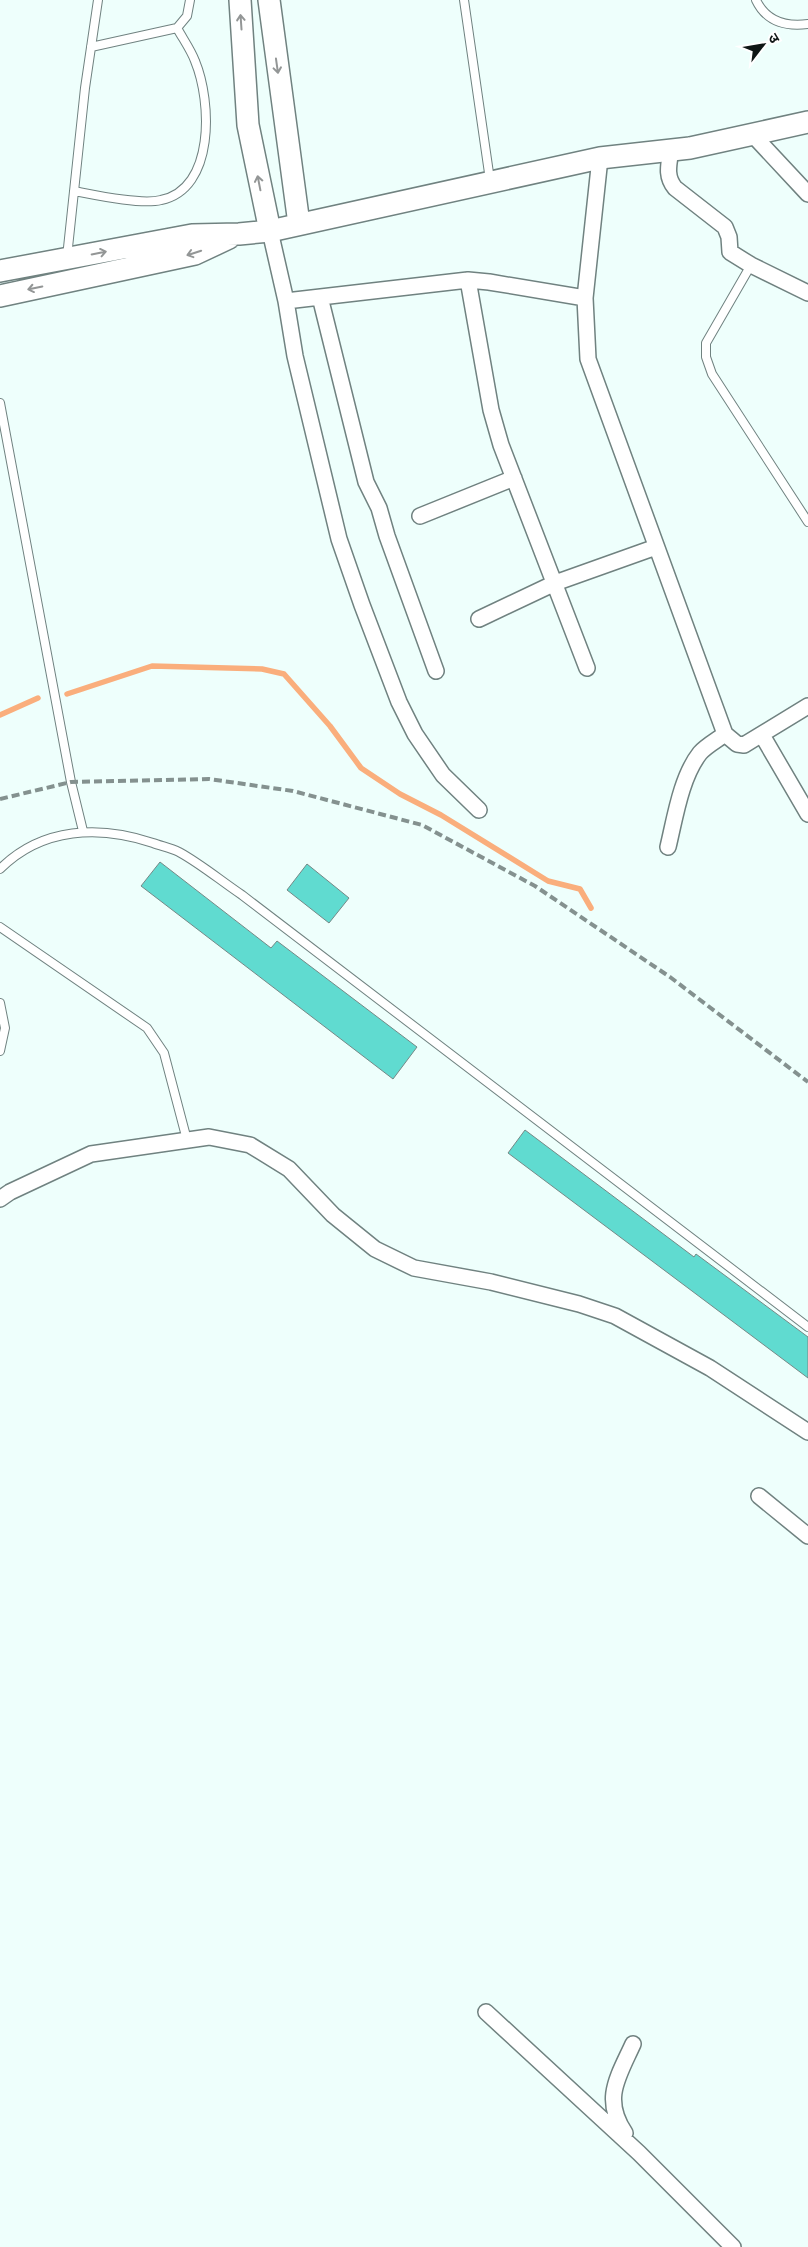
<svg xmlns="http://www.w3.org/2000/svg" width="808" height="2247" font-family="'Fira Sans','Noto Sans Devanagari',sans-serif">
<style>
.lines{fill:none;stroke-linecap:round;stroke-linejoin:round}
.stream{stroke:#faae7c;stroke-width:5.5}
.building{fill:#60dbd0;stroke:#758886}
.lane-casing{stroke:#708280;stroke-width:10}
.street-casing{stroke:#708280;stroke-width:18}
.secondary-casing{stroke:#708280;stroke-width:24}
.lane{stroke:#fff;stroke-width:8}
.street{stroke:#fff;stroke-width:15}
.secondary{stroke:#fff;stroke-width:21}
.rail{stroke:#84918f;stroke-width:4;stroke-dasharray:8 4;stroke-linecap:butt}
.oneway{stroke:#939696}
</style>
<rect width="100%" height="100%" fill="#eefffc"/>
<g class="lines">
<!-- stream -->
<path class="stream" d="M67 694 152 666 262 669 284 674 330 726 361 768 400 794 441 815 548 881 580 889 591 908
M0 715 38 698"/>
</g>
<!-- building -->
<path class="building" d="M160 862 271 948 277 941 417 1047 393 1079 141 886Z
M307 864 349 898 329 923 287 890Z
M525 1130 694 1257 696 1254 808 1337V1378L508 1153Z"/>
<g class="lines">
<!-- lane casing -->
<g class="lane-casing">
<path id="lane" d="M464 0 490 180
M756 0C766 21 785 27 808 24
M91 47 177 28 187 16 190 0
M74 191C95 195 141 205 161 200 215 189 212 102 195 61 191 50 183 39 177 28
M67 257 85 88 98 0
M751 265 706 343V357L712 374 808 522
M0 403 71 782 83 831
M0 869C42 827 100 825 153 843 161 846 171 848 179 852 201 864 221 881 242 895L808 1327
M0 927 147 1028 164 1053 187 1140
M0 1003 5 1028 0 1051"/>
</g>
<!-- street casing -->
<g class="street-casing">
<path id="street" d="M753 135 808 194
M671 150C669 164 665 176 675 188L725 227 729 237 730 252 751 265 808 293
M600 158 585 298 588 359 725 734 737 744 744 745 808 706
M270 231 286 301 295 356 339 539 362 605 399 702 415 734 443 775 479 810
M468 280 491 410 501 445 587 668
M320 297 366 482 379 508 387 536 436 671
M286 301 468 280 489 282 585 298
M420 516 514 478
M479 619 555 583 656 547
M762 735 808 814
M668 847C675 818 681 777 700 753 706 746 717 740 725 734
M0 1199 10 1192 91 1154 209 1137 250 1145 289 1169 333 1215 375 1249 414 1268 491 1282 579 1304 615 1316 710 1368 808 1432
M759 1496 808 1536
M486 2012 639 2153 733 2247
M625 2133C602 2099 618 2077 633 2044"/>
</g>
<!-- secondary casing -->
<g class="secondary-casing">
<path id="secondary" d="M240 0 248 125 270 231
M269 0 299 224
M0 271 192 235 239 234 270 231 600 158 690 148 808 122
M0 296 195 254 229 238"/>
</g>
<!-- lane -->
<use href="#lane" class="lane"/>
<!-- street -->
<use href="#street" class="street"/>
<!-- secondary -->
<use href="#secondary" class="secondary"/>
<!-- rail -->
<path class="rail" d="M0 799 71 782 209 779 293 791 422 825 535 886 670 977 808 1082"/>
</g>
<!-- one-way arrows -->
<defs><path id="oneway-shaft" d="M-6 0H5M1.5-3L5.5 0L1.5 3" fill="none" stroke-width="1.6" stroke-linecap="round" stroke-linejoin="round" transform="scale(1.25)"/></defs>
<g class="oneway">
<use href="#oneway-shaft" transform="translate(241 22) rotate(-94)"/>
<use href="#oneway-shaft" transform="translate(277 66) rotate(82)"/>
<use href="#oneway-shaft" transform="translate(259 183) rotate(-101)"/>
<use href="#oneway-shaft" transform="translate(99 253) rotate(-11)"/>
<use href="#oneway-shaft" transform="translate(194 253) rotate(162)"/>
<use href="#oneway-shaft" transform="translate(35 288) rotate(168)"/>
</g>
<!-- north arrow -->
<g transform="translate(763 45) rotate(59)" stroke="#ffffff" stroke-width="4" paint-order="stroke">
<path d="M0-4L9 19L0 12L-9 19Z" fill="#0f1615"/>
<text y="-8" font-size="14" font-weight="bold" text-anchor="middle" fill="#0f1615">उ</text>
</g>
</svg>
